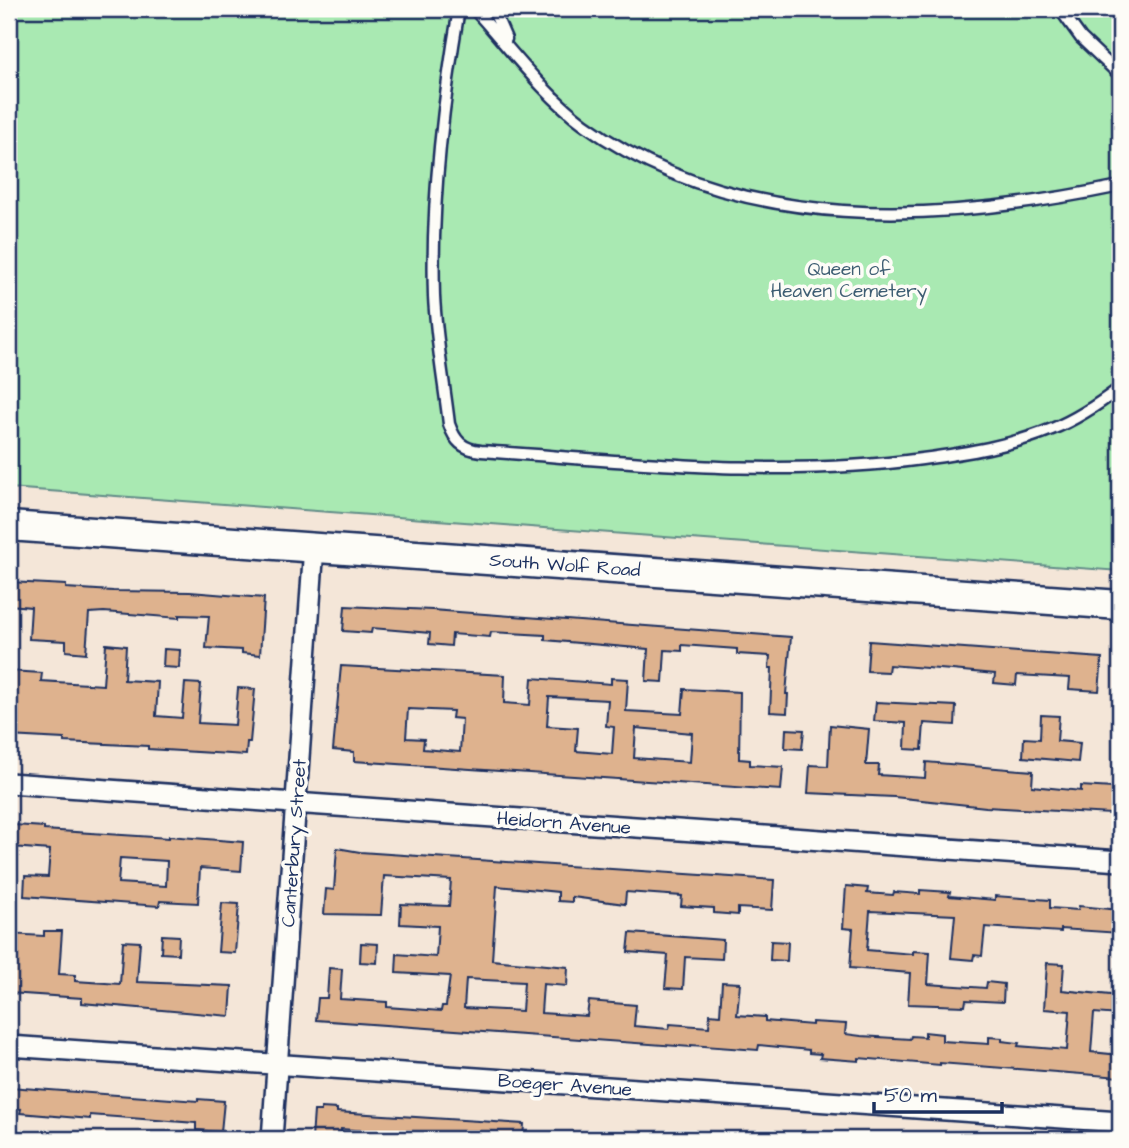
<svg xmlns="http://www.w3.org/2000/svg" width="1129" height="1148" font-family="'Architects Daughter',sans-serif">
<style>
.green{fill:#a9e9b2;stroke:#628c88;stroke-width:2}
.building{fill:#deb28e;stroke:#1b2f5e;stroke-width:2;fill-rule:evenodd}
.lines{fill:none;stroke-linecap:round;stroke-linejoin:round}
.lane-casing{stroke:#1b2f5e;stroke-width:15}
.street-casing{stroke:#1b2f5e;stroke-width:24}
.secondary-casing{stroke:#1b2f5e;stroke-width:33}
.lane{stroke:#fdfcf7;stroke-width:10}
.street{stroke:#fdfcf7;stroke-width:19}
.secondary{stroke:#fdfcf7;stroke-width:28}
.labels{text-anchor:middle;stroke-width:7;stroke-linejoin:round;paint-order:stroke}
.park-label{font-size:19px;fill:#3e5e73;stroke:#fdfcf7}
.street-label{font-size:19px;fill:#1b2f5e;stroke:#fdfcf7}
</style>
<rect width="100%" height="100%" fill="#f4e6d8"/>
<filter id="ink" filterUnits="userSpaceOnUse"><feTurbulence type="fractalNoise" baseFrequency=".0143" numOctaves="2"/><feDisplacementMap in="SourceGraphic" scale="14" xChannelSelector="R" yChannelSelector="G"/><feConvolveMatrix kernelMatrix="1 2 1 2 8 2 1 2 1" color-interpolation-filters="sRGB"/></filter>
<g filter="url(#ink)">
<!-- green -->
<path class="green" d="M9 9H1120V571L9 488Z"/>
<!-- building -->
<path class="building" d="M9 582 66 585V588L113 591 190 592 264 598 260 655 242 653V650L206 648 209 616 179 615V618L104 612 89 613 86 653 66 651V641L29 639 31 607 9 605Z
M345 606 432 610 791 637 786 694H788L787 713 770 712 772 668H769L770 656 737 654V649L682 645V651L665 650 663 682 646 681 648 649 545 640V635L491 632 490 637 452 634 451 646 429 644 430 633 372 628 371 633 343 631Z
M869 641 1102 658 1099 691 1069 689 1070 678 1017 675 1016 685 994 683 995 674 952 670 889 665 888 672 867 671Z
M106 644 126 646 124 680 158 682 156 716 182 718 185 683 201 684 198 723 235 725 238 688 255 689 250 742H247L246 755 148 749V746L64 742V739L9 736V671L42 673 41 681 103 685Z
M164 649 180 650 179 668 163 667Z
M341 666 505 675 504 703 530 705 532 678 611 684V678L628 679 626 711 682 714 684 689 740 692 739 759 750 760V765L783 767 781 790 354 761V752L333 750ZM549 697 608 700 606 726 614 727 612 754 576 751 578 728 547 726ZM408 709 453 711 452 718 462 719 460 752 423 749 424 739 406 738ZM636 728 692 733 690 762 634 758Z
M876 702 956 706 955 725 924 723 922 750 905 749 906 723 874 721Z
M1041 715 1059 716 1057 741 1080 743 1078 762 1023 757 1024 738 1040 739Z
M830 725 869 729 866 765H879L878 775 925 778 926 762 1033 771 1032 786 1081 791V786L1113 788 1111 814 986 807 894 797 808 793 810 765 828 766Z
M786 729 804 730 802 749 785 748Z
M14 825 44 827V830L169 838V836L243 842 241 871 200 868 198 903 160 901 159 906 24 896 25 876 48 877 50 850 12 847ZM120 858 167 861 166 886 118 883Z
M337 848 360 852 774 880 772 910 738 908V915L714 913V908L681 906 682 896 626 892 625 904 572 897V902L558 901V892L497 886 492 960 568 967 567 986 543 984 541 1013 587 1016 589 1001 636 1005 634 1026 669 1029 670 1024 709 1027 710 1014 720 1015 722 982 740 983 737 1015 765 1017V1021L812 1025V1022L846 1024 845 1034 861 1036 910 1039 911 1036 925 1037V1032L942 1034V1041L989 1044V1037L1002 1038V1041L1019 1043 1018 1046 1067 1050 1070 1011 1044 1009 1047 963 1064 964 1062 990 1120 996V1015L1094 1013 1091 1052 1120 1055V1077L940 1063V1065L859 1058V1061L820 1058 821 1054 809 1053V1050L759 1045 758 1050 691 1045V1047L316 1020 318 998H327L329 968 342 969 340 999 387 1002V1007L441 1011 442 1006H446L450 976 396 973 397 954 436 957 438 926 400 924 401 904 449 906 451 880 384 876 381 915 324 914 326 889 334 890ZM466 979 524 982 522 1011 464 1008Z
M846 886 868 888 867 893 893 895 894 892 920 894V890L950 892 949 896 995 900V896L1050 900V908L1078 910 1079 906 1120 910V933L1061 929V932L985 927 982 956 974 955 973 960 951 958 955 915 870 911 867 950 913 954V951L930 952 928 984 986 988 987 982 1004 984 1003 1002 966 1000 965 1006 908 1004 910 973 850 968 853 929 843 928Z
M222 903 239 904 235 953 218 952Z
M44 931H62L59 974 75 975V981L120 984 123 941 140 942 137 982 232 986 230 1016 82 1003V998L9 993V934L44 936Z
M630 933 723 940 722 959 685 957 683 989 665 988 668 955 628 952Z
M162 935 179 936 178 954 161 953Z
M771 941 788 942 787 961 770 960Z
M361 943 378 944 377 963 360 962Z
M9 1087 198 1101V1099L224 1101 221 1132 196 1130V1123L90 1115V1119L20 1113 21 1109 9 1108Z
M321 1108 337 1109V1112L524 1124 523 1139H411L395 1138V1133L341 1129V1139H312L314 1111H321Z"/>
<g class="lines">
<!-- lane casing -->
<g class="lane-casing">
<path id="lane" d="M459 9C443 102 431 201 434 296 436 339 444 382 449 424 455 441 462 449 481 451 628 461 776 479 922 459 966 453 1011 446 1052 429 1077 419 1099 404 1120 388
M474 9C509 47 542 93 584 124 738 236 943 223 1120 186
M493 9 506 39
M1060 9 1081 38 1120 75"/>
</g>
<!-- street casing -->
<g class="street-casing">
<path id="street" d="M9 783 1120 861
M9 1046 1120 1122
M272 1139 314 546"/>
</g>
<!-- secondary casing -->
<g class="secondary-casing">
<path id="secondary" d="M9 526 1120 605"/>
</g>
<!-- lane -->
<use href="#lane" class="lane"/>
<!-- street -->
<use href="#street" class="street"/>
<!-- secondary -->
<use href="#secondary" class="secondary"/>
</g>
</g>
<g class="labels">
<!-- park labels -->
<g class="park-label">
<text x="849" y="275">Queen of<tspan x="849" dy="22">Heaven Cemetery</tspan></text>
</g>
<!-- street labels -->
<g class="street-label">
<text transform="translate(565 564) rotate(4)" y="7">South Wolf Road</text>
<text transform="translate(564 822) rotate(4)" y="7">Heidorn Avenue</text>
<text transform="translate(293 843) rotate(-86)" y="7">Canterbury Street</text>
<text transform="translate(565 1084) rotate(4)" y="7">Boeger Avenue</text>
</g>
</g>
<!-- margin -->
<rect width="1129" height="1148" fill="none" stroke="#fdfcf7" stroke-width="35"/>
<rect x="18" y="18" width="1094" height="1113" fill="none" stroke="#1b2f5e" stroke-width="2.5" filter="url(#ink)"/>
<!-- scale -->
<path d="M874 1102v10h128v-10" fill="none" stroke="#1b2f5e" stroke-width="3.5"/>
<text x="884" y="1102" font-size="21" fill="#1b2f5e" stroke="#fdfcf7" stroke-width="5" paint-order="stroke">50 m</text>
</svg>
